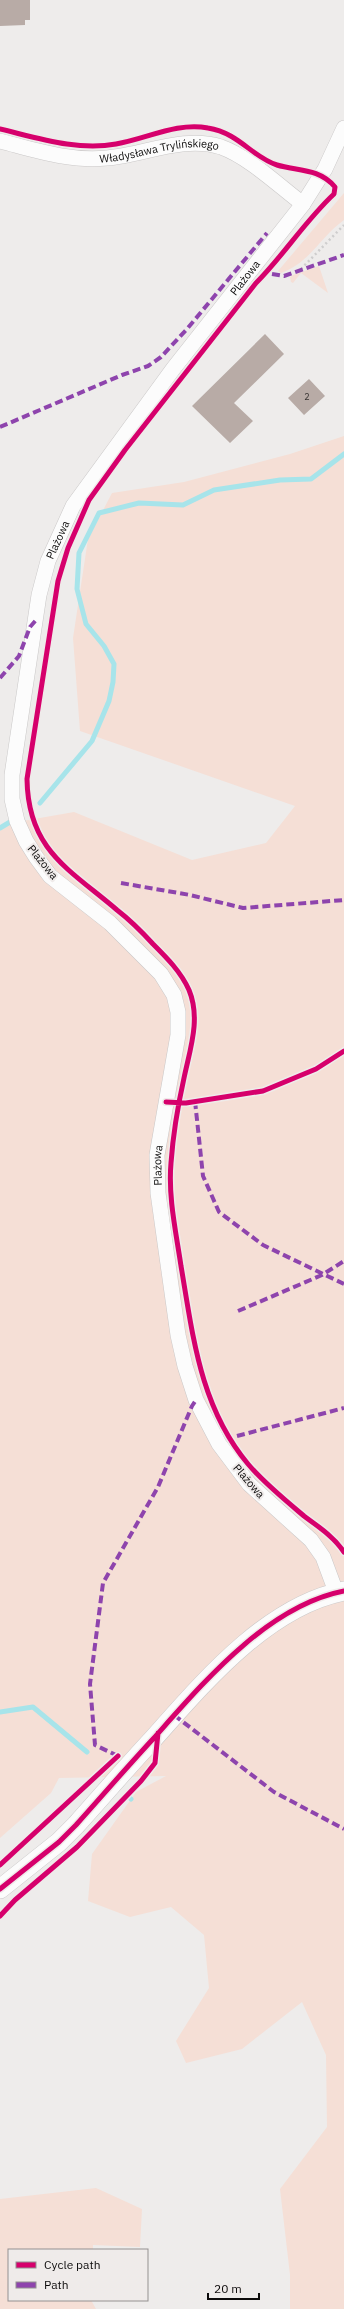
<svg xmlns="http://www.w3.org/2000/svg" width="344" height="2309" font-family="'IBM Plex Sans',sans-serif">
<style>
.green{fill:#f5dfd6}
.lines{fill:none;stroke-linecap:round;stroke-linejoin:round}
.stream{stroke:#a7e4ea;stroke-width:5}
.building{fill:#b8aba6}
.minor-casing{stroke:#cac8c8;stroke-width:16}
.tertiary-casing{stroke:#cac8c8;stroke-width:20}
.path{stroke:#cecdcd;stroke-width:2.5;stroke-dasharray:2 3;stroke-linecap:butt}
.minor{stroke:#fcfcfc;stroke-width:15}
.tertiary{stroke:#fcfcfc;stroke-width:19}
.quiet{stroke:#8e44ad;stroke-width:4;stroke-dasharray:8 4;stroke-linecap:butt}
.cycleway-casing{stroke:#efebea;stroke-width:8}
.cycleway{stroke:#d6006c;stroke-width:5}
.labels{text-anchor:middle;stroke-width:4;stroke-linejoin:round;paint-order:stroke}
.number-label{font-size:9px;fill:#373332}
.street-label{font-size:11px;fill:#0c0b0b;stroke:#efebea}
</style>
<rect width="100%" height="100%" fill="#eeeceb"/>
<!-- green -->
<path class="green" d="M344 193V220C320 237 311 262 281 273L278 271Z
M319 266 328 293 301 273 293 283 291 282 290 277 293 275Z
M344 436V2309H290V2275L280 2189 327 2127 326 2055 302 2002 242 2049 186 2063 176 2041 209 1988 204 1935 171 1907 130 1917 88 1901 92 1854 136 1792 166 1776 59 1778 51 1793 0 1838V825L74 812 192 860 266 843 295 806 80 731 73 638 88 539 112 493 184 482 290 454Z
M96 2188 142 2209 140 2247 93 2245V2250H9V2300H91L96 2309H0V2199Z"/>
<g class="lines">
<!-- stream -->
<path class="stream" d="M40 803 92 741 109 701 113 682 114 664 104 646 86 624 77 589 79 553 99 513 139 503 183 505 214 490 280 480 311 479 344 454
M0 828 15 819
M0 1712 33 1707 87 1752
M127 1795 131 1799"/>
</g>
<!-- building -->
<path class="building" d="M0 0H30V20H25V25L0 26Z
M265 334 284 354 234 403 253 421 230 443 192 406Z
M309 379 325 396 304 415 288 398Z"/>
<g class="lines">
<!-- minor casing -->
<g class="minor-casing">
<g id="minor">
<path id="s1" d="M0 141C35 150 70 162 107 158 144 155 184 135 221 147 249 157 279 186 303 204"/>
<path id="s2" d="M336 1592 323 1557 311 1540 249 1484 219 1444 196 1400 185 1366 178 1335 158 1193 157 1155 178 1035V1012L174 995 161 974 110 923 50 876 36 857 26 841 17 821 12 799V775L39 595 48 561 73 506 173 369 303 204 325 169 344 128"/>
</g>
</g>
<!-- tertiary casing -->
<g class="tertiary-casing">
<path id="tertiary" d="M0 1889 59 1842 76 1825C102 1796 127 1767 153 1739 203 1683 267 1606 344 1591"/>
</g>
<!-- path -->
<path class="path" d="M301 269 344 225"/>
<!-- minor -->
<use href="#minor" class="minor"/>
<!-- tertiary -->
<use href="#tertiary" class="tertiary"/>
<!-- quiet -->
<path class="quiet" d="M272 274 284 276 344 255
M0 427 122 375 148 366 161 357 187 329 267 233
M0 678 19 656 30 627 37 619
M121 883 190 895 243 908 344 900
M195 1101 203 1176 219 1212 263 1245 344 1284
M238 1311 322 1275 344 1261
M237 1436 344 1408
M174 1715 274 1792 344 1829
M118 1756 95 1745 90 1684 103 1583 158 1487 192 1406 196 1400"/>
<!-- cycleway casing -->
<g class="cycleway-casing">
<path id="cycleway" d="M0 129C38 138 77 151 116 144 147 139 176 122 208 128 239 133 252 157 277 165 297 171 319 168 335 187L334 194C305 221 284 255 256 283L125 450 89 500 68 548 58 581 27 779C28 850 69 869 117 910 130 920 142 932 153 944 167 958 181 972 189 990 201 1019 190 1049 184 1078 178 1105 173 1135 171 1163 168 1197 176 1232 181 1266 193 1336 200 1407 248 1464 264 1483 285 1500 304 1516 319 1527 334 1537 344 1552
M166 1102 186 1103 263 1091 316 1069 344 1051
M0 1865 118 1756
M0 1889 59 1842 76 1825C102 1796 127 1767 153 1739 203 1683 267 1606 344 1591
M0 1916 15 1900 77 1847 141 1781 155 1763 158 1733"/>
</g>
<!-- cycleway -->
<use href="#cycleway" class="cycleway"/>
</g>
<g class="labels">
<!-- number labels -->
<g class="number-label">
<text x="307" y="400">2</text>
</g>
<!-- street labels -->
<g class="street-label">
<text dy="4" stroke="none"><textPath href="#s1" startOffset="162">Władysława Trylińskiego</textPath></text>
<text dy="4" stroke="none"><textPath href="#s2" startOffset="1500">Plażowa</textPath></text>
<text dy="4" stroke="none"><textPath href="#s2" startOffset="1177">Plażowa</textPath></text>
<text transform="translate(43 862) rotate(51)" y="4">Plażowa</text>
<text dy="4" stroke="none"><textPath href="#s2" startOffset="480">Plażowa</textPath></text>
<text transform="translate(249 1481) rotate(49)" y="4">Plażowa</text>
</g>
</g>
<!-- legend -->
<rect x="8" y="2249" width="140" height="52" fill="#efebea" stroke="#949191"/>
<rect x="16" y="2262" width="20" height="6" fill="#d6006c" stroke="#949191"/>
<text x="44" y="2269" font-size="12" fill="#0c0b0b">Cycle path</text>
<rect x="16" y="2282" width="20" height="6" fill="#8e44ad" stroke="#949191"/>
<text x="44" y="2289" font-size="12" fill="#0c0b0b">Path</text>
<!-- scale -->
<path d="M208 2293v6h51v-6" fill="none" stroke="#0c0b0b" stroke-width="2"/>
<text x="214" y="2293" font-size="12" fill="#0c0b0b" stroke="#efebea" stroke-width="3" paint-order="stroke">20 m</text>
</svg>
